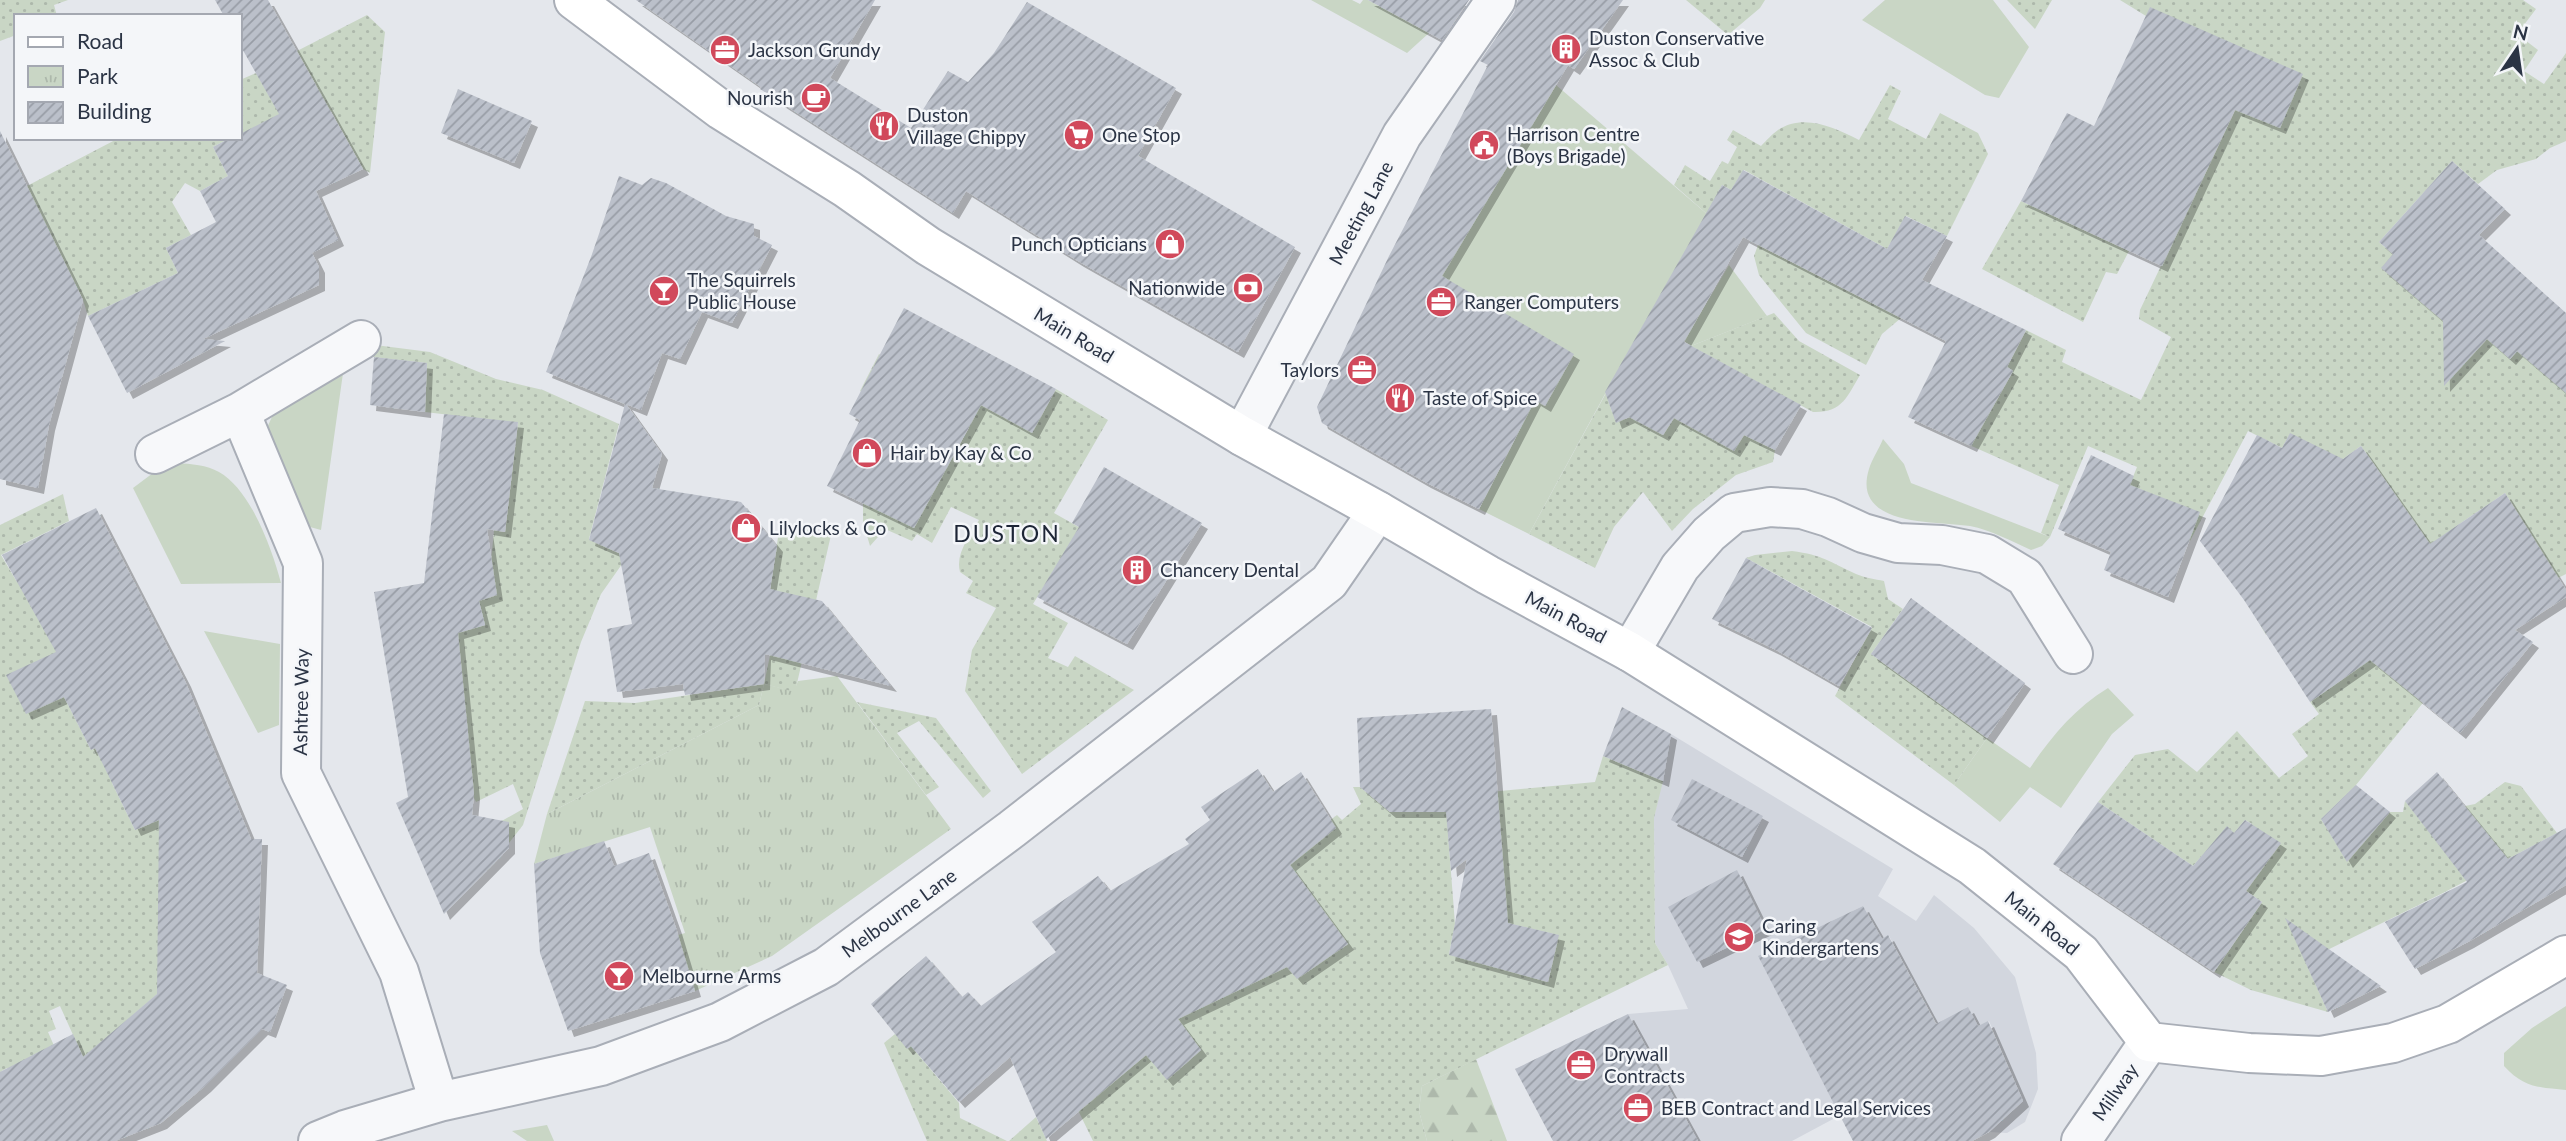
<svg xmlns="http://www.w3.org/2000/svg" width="2566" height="1141" font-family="Lato,sans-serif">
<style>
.built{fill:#d2d6de}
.grass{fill:#c9d6c5}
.forest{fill:url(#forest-firs)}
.park{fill:url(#park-tufts)}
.garden{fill:url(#garden-dots);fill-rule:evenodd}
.building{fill:url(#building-hatch);filter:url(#shadow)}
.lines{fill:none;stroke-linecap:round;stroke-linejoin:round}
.street-casing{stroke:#a9aeb7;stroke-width:42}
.secondary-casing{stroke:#a9aeb7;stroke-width:42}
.street{stroke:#f7f8fa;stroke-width:38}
.secondary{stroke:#fff;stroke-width:38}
.labels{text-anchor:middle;stroke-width:5;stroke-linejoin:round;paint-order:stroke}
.poi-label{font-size:19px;fill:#2b3445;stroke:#f4f6f9;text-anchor:start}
.street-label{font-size:19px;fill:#2b3445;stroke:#f4f6f9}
.quarter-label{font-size:23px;letter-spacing:2px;fill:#1d2536;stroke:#f4f6f9}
</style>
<defs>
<pattern id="forest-firs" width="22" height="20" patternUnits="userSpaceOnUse" patternTransform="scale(1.75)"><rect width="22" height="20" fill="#c9d6c5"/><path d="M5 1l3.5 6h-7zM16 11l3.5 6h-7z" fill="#adb8ab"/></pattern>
<pattern id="park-tufts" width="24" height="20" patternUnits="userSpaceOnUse" patternTransform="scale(1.75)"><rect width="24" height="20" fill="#c9d6c5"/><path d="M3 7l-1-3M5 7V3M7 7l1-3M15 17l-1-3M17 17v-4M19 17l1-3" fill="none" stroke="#adb8ab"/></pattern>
<pattern id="garden-dots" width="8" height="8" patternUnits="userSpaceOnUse" patternTransform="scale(1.75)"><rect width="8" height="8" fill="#c9d6c5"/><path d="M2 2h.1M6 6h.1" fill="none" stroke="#adb8ab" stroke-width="1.8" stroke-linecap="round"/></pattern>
<pattern id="building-hatch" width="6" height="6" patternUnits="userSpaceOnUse" patternTransform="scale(1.75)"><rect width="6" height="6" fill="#bbc0ca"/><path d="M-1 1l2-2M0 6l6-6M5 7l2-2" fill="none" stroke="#989da6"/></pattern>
<filter id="shadow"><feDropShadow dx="6" dy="6" stdDeviation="0" flood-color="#0004"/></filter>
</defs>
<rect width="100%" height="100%" fill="#e4e7ec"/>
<!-- built -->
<path class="built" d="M1671 734 1893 869 1878 896 1916 921 1934 895 1974 928 2015 977 2036 1053 2038 1089 2025 1122 2007 1133 1989 1132 2023 1101 1989 1021 1978 1026 1968 1008 1937 1024 1889 936 1882 939 1863 906 1819 927 1850 1110 1792 1141H1698L1628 1014 1688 1009 1668 965 1655 943 1654 818Z"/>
<!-- grass -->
<path class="grass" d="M1311 0H1352L1360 4 1363 0H1368L1429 33 1407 53Z
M1885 0H1993L2029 47 1999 98 1985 95 1862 20Z
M1556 85 1707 214 1623 361 1529 534 1479 509 1517 435 1438 274 1468 232Z
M1729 265 1767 316 1691 346 1684 341Z
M344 366 321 530 299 524 265 432 277 406Z
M1883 439 1904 464 1911 483 2050 537 2042 546 2031 550C2011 541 1991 530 1970 526 1935 521 1851 527 1869 469 1872 459 1879 449 1883 439Z
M177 463C191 464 207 465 219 472 251 490 272 549 281 583L181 584 133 488 157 470Z
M204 631 280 644 279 725 258 733Z
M2108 688 2134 715 2112 734 2061 808 2030 787 2000 822 1954 785 1987 738 2030 768C2051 737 2075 708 2108 688Z
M2566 1006V1090C2538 1087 2524 1088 2504 1066V1053L2532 1028Z
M547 1125 554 1141H527L512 1131Z"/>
<!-- forest -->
<path class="forest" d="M1476 1059 1507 1141H1427L1419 1111 1422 1086Z"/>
<!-- park -->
<path class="park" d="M837 676 951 829 772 956 695 991 657 941 685 933 650 827 534 864 547 814 759 705 764 684 794 691 798 681Z"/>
<!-- garden -->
<path class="garden" d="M0 0H68L54 5 57 16H16V35L0 41Z
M1686 0H1765L1760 8 1728 35Z
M2007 0H2052L2035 29Z
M2120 0H2523L2536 9 2517 34 2538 50 2524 71 2544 84 2566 53V141L2550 148 2536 159 2497 170 2478 184 2452 161 2379 242 2510 359 2517 351 2566 383V574L2558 578 2505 493 2455 527 2466 650 2356 785 2321 819 2347 861 2390 812H2403L2405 801 2431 834 2465 806 2475 804 2505 782 2521 786 2557 833 2443 893 2305 961 2328 1012 2251 990 2214 972 2262 902 2246 891 2261 869 2252 824 2245 820 2234 833 2227 827 2193 866 2098 802 2135 755 2168 749 2197 772 2237 731 2279 778 2308 756 2292 734 2319 714 2310 702 2353 672 2308 607 2266 635 2255 616 2401 503 2361 446 2315 479 2290 434 2282 448 2248 431 2190 541 2126 515 2116 519 2137 467 2088 446 2050 537 2041 533 2059 485 1958 440 1996 401 2013 371 2007 367 2026 330 2066 350 2062 362 2141 400 2171 337 2139 319 2140 310 2235 110 2146 16Z
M367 15 385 32 370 173 363 169 331 111 287 132 240 134V80L256 73 274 104 316 85 297 51Z
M1890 85 1901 91 1888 119 1926 139 1940 113 1978 133 1988 154 1947 236 1906 216 1887 249 1744 170 1731 190 1722 185 1707 214 1674 185 1685 165 1710 181 1722 161 1728 164 1737 147 1727 140 1733 130 1761 146C1766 141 1772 134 1778 130 1804 113 1835 128 1859 140Z
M119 138H230L213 147 228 176 200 191 185 183 172 202 191 235 166 248 178 273 88 316 83 300 57 247 32 259 0 200V178L3 185 2 199Z
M2021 201 2129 251 2117 274 2106 272 2083 322 1982 269Z
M1758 245 1901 318 1882 334 1866 365 1806 333 1759 275 1754 256Z
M1774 313 1799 341 1860 375C1847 397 1842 413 1813 412L1691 346Z
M375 345 430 352 496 379 543 390 619 424 589 539 627 557 601 594 581 642 523 825 487 871 467 852 463 843 523 809 513 784 476 802 460 771 468 732 457 633 485 625 479 601 491 562 494 530 505 532 518 423 425 412 427 363 373 357Z
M879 354 924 378 948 465 969 428 953 418 979 404 1032 432 1056 389 1108 420 1054 513 1121 551 1056 566 1033 604 1068 623 1048 658 1068 667 1075 656 1134 690 1022 774 965 691 972 650 996 608 966 593 973 581 960 572C955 553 970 536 979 520L951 507 932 543 917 534 912 541 885 529 870 546 863 522V504L909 417 860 391Z
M1606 393 1612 412 1626 419 1644 411 1663 435 1683 402 1734 450 1744 435 1775 450 1773 462 1736 475 1693 509 1672 531 1643 492 1614 527 1595 568 1529 534Z
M63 494 69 521 1 555 17 582 40 571 61 650 64 697 91 750 120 736 112 783 135 830 187 808 184 900H158V952L177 977 134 1014 92 1077 60 1006 49 1011 56 1029 48 1032 66 1073 7 1068 0 1072V525Z
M780 524 831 535 795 692 764 684 759 705 547 814 585 701 635 703 764 684 776 627 765 625Z
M1792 551C1823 555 1830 562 1856 574 1865 578 1875 579 1884 581L1888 599 1903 609 1871 654 1987 738 1954 785 1835 696 1872 627 1746 558 1755 555Z
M857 702 936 718 991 791 983 798 919 721 897 733 939 787 926 795Z
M1603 756 1663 781 1654 818 1655 943 1668 965 1422 1086 1419 1111 1427 1141H1093L1022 995 1112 1083 1146 1055 1253 925 1297 978 1269 866 1337 815 1342 820 1361 804 1353 787H1360L1390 812 1459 795 1595 782ZM1448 834 1505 896 1502 922 1558 935 1548 982 1449 954 1455 924Z
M895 1034 908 1048 911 1046 959 1103 960 1118 1007 1141H927L884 1043Z
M1036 1117 1047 1141H1009Z"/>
<!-- building -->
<path class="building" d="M215 0H268L363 169 316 191 338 240 312 253 319 267V285L203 339 225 341 127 393 88 316 178 273 166 248 216 222 200 191 228 176 213 147 230 138H240V134L279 114 240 45V16H224Z
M636 0H875L830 78 911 128 948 71 968 82 994 53 1027 2 1176 88 1138 156 1295 247 1238 352 1078 261 966 191 953 213 760 89 761 87Z
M1368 0H1469L1442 40Z
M1518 0H1623L1574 69 1568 65 1442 276 1574 354 1545 406 1535 400 1479 509 1425 482 1322 423 1317 407 1389 256 1488 65 1480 61 1514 12Z
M2150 7 2303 74 2280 128 2235 110 2162 266 2021 201 2067 113 2094 126Z
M458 89 532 121 514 163 441 133Z
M0 131 83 300 49 425 38 488 0 479Z
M2452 161 2505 209 2479 235 2566 313V393L2517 351 2510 359 2487 339 2444 386 2443 321 2381 268 2393 254 2379 242Z
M1743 170 1887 249 1905 216 1947 236 1922 280 2026 330 2007 367 2013 371 1971 446 1908 417 1946 341 1743 237 1684 342 1801 405 1775 450 1744 435 1734 451 1674 418 1663 435 1629 417 1616 423 1605 392 1722 185 1731 190Z
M619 176 642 185 651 178 666 183 726 216 754 224V236L772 245 732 323 702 312 680 359 662 353 641 410 626 404 662 454 652 488 741 502 777 546 770 589 822 601 891 686 765 654 764 684 685 695 683 684 617 692 607 629 632 624 619 553 589 540 625 404 546 372 591 257Z
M904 308 1056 389 1032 433 981 405 914 528 827 486 860 420 849 414Z
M374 357 427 363 425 412 370 405Z
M444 414 518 422 505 532 487 529 497 595 479 601 485 625 458 633 474 793 472 815 509 822V848L444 914 396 803 408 797 374 592 424 583Z
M2290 433 2343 459 2361 446 2430 544 2505 493 2566 590V597L2515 630 2533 642 2460 733 2370 660 2310 702 2244 600 2200 541 2257 435 2282 448Z
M2091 455 2134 476 2130 485 2200 512 2168 597 2104 570 2111 552 2058 529Z
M1104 467 1202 523 1127 644 1037 597 1079 527 1072 523Z
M96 508 185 681 251 839H262L257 973 287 985 270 1032 262 1029 205 1086 161 1123 115 1141H0V1072L73 1034 83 1057 157 994 159 820 135 830 95 748 91 750 64 697 26 714 6 675 56 652 2 555Z
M1746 558 1872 628 1839 686 1776 650 1712 619Z
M1911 598 2025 683 1987 738 1871 654Z
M1622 707 1671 734 1663 781 1603 756Z
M1491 709 1508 923 1559 935 1548 982 1449 955 1467 859 1451 871 1446 812H1390L1360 787 1357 718Z
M1258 769 1273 792 1301 772 1336 828 1290 865 1348 944 1297 979 1287 967 1178 1019 1201 1050 1167 1080 1146 1055 1046 1139 1010 1057 959 1102 911 1046 907 1049 871 1004 926 956 962 997 968 992 981 1006 1056 952 1032 922 1098 876 1110 891 1189 844 1185 839 1210 820 1201 807Z
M2437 772 2508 859 2566 828V885L2468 942 2415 969 2385 922 2467 882 2405 801Z
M1692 779 1763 816 1742 857 1671 820Z
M2356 785 2390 812 2347 862 2321 819Z
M2098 802 2193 866 2227 826 2234 833 2245 820 2281 843 2246 891 2262 902 2214 972 2053 864Z
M604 841 614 866 649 853 676 928 695 991 568 1031 540 953 534 864Z
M1737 870 1766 929 1697 962 1668 907Z
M1863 906 1882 939 1888 935 1936 1024 1968 1007 1978 1026 1988 1021 2023 1101 1989 1132 1972 1141H1853L1758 956Z
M2285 918 2381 986 2328 1012Z
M1628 1014 1698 1141H1553L1515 1069Z"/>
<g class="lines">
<!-- street casing -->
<g class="street-casing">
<path id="street" d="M240 412 303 563 301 773 399 972 439 1102
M1242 436 1402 135 1496 0
M155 454 240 412 361 340
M1630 652 1680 567 1709 534 1734 513 1770 507 1802 509 1828 517 1863 533 1898 543 1942 545 1987 554 2025 577 2073 654
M318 1141 345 1130 439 1102 601 1066 720 1022 826 967 1012 829 1329 582 1378 511
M2081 1141 2149 1042"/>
</g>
<!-- secondary casing -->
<g class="secondary-casing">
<path id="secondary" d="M574 0 721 110 847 189 928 246 1242 436 1378 511 1488 575 1630 652 1972 866 2081 953 2149 1042 2249 1053 2321 1056 2393 1043 2448 1024 2566 955"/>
</g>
<!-- street -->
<use href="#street" class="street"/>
<!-- secondary -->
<use href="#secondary" class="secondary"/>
</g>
<!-- icons -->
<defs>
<g id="building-disc" transform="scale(1.575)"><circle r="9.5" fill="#d1495b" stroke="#f4f6f9"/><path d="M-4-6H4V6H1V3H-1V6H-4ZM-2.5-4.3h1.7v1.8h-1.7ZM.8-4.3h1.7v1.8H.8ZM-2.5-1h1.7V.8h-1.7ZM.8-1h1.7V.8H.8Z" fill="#fff"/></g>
<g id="office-disc" transform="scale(1.575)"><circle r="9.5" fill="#d1495b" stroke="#f4f6f9"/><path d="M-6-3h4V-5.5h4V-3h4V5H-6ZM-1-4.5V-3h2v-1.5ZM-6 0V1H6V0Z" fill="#fff"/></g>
<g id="cafe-disc" transform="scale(1.575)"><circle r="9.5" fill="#d1495b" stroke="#f4f6f9"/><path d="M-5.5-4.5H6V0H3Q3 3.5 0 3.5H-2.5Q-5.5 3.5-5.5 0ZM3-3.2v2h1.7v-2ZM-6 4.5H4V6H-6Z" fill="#fff"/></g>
<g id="restaurant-disc" transform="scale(1.575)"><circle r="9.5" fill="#d1495b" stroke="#f4f6f9"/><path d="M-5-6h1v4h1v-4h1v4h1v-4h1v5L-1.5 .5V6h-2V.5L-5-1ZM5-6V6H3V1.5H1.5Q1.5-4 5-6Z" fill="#fff"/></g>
<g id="supermarket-disc" transform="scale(1.575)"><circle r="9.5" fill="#d1495b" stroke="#f4f6f9"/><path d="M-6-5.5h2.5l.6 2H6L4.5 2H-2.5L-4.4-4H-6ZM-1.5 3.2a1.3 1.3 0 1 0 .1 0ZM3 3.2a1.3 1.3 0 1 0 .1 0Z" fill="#fff"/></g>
<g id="civic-disc" transform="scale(1.575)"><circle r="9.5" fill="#d1495b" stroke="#f4f6f9"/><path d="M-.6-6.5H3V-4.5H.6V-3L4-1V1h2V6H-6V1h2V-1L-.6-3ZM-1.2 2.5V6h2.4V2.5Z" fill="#fff"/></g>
<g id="shop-disc" transform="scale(1.575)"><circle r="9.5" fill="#d1495b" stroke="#f4f6f9"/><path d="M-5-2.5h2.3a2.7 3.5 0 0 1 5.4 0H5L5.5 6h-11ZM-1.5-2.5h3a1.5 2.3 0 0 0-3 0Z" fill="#fff"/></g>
<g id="bank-disc" transform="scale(1.575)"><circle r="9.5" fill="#d1495b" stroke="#f4f6f9"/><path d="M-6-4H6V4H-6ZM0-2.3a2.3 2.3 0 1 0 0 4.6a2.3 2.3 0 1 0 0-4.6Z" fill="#fff"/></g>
<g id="bar-disc" transform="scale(1.575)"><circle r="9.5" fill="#d1495b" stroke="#f4f6f9"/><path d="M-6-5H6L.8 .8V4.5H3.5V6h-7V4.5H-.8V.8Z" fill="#fff"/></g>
<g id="school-disc" transform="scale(1.575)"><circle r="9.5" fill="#d1495b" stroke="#f4f6f9"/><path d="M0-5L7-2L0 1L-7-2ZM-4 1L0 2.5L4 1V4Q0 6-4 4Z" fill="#fff"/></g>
</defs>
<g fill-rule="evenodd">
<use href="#building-disc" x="1566" y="49"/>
<use href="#office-disc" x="725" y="50"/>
<use href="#cafe-disc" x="816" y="98"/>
<use href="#restaurant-disc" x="884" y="126"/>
<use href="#supermarket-disc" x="1079" y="135"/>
<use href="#civic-disc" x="1484" y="145"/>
<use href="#shop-disc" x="1170" y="244"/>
<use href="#bank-disc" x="1248" y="288"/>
<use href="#bar-disc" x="664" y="291"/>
<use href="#office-disc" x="1441" y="302"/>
<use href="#office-disc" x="1362" y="370"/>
<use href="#restaurant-disc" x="1400" y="398"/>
<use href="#shop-disc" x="867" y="453"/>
<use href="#shop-disc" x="746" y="528"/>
<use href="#building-disc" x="1137" y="570"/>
<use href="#school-disc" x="1739" y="937"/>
<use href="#bar-disc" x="619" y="976"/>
<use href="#office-disc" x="1581" y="1065"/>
<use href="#office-disc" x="1638" y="1108"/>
</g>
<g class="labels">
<!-- poi labels -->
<g class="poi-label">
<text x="1589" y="45">Duston Conservative<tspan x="1589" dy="22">Assoc &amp; Club</tspan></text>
<text x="748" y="57">Jackson Grundy</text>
<text x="793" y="105" text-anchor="end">Nourish</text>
<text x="907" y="122">Duston<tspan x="907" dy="22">Village Chippy</tspan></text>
<text x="1507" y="141">Harrison Centre<tspan x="1507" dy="22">(Boys Brigade)</tspan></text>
<text x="1102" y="142">One Stop</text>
<text x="1147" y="251" text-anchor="end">Punch Opticians</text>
<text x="687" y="287">The Squirrels<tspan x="687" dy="22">Public House</tspan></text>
<text x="1225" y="295" text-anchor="end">Nationwide</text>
<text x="1464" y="309">Ranger Computers</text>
<text x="1339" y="377" text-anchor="end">Taylors</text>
<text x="1423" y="405">Taste of Spice</text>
<text x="890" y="460">Hair by Kay &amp; Co</text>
<text x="769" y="535">Lilylocks &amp; Co</text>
<text x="1160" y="577">Chancery Dental</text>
<text x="1762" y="933">Caring<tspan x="1762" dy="22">Kindergartens</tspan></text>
<text x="642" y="983">Melbourne Arms</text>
<text x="1604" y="1061">Drywall<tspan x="1604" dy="22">Contracts</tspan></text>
<text x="1661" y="1115">BEB Contract and Legal Services</text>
</g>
<!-- street labels -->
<g class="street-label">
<text transform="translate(1361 213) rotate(-62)" y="7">Meeting Lane</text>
<text transform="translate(1074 335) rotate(31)" y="7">Main Road</text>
<text transform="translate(1566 617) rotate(28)" y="7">Main Road</text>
<text transform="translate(301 702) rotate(-89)" y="7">Ashtree Way</text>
<text transform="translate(899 913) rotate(-36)" y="7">Melbourne Lane</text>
<text transform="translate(2042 923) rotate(39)" y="7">Main Road</text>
<text transform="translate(2115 1092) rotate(-55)" y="7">Millway</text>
</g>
<!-- quarter labels -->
<g class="quarter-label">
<text x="1007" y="542">DUSTON</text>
</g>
</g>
<!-- legend -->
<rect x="14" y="14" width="228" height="126" fill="#f4f6f9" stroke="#a4a8b1" stroke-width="2"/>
<rect x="28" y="37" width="35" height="10" fill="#ffffff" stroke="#a4a8b1" stroke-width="2"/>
<text x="77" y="49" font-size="21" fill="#2b3445">Road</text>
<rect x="28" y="66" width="35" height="21" fill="url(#park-tufts)" stroke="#a4a8b1" stroke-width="2"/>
<text x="77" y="84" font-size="21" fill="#2b3445">Park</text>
<rect x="28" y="102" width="35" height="21" fill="url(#building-hatch)" stroke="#a4a8b1" stroke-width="2"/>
<text x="77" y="119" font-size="21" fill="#2b3445">Building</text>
<!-- north arrow -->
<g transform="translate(2517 49) rotate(13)" stroke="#f4f6f9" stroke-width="5" paint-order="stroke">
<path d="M0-5L12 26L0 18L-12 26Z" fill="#2b3445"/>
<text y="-10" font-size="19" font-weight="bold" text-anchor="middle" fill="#2b3445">N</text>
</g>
</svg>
